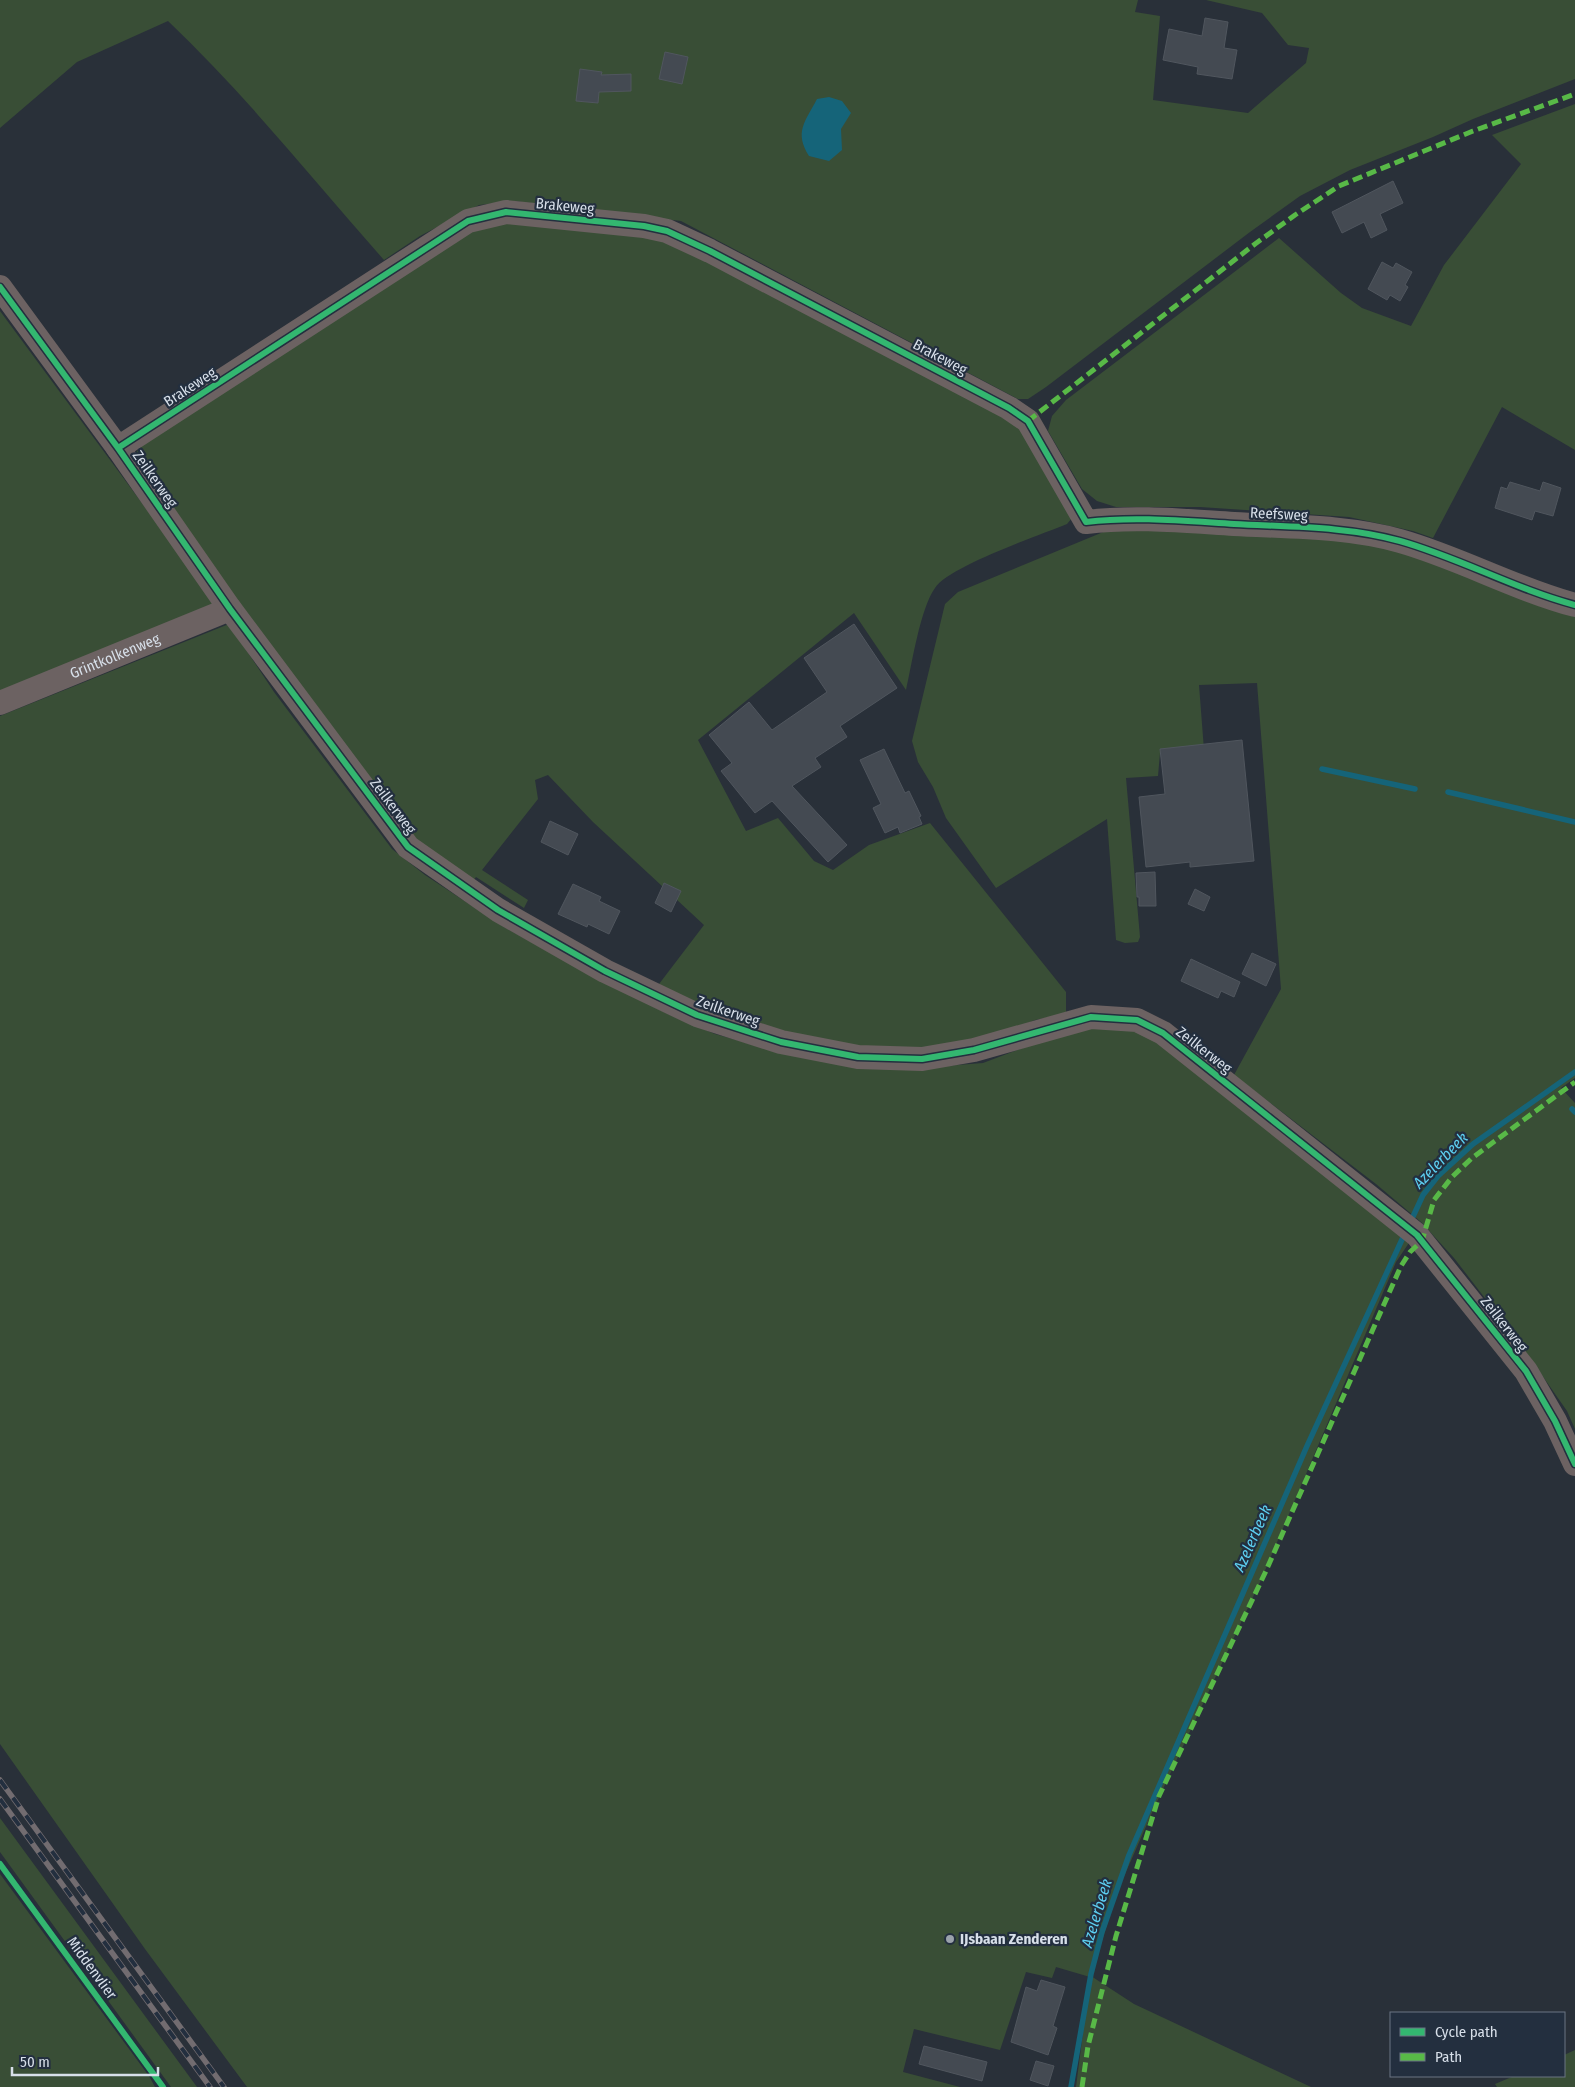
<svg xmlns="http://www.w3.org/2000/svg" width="1575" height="2087" font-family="'Fira Sans Condensed',sans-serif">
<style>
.green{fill:#394e36}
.water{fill:#156479}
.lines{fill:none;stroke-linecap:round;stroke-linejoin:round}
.stream{stroke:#156479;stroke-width:5.5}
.building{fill:#444a52;stroke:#50565e}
.minor{stroke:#6c6262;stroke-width:24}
.rail-casing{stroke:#726c70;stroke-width:5.5}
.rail{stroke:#232f3f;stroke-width:4;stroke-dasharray:11;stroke-linecap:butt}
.quiet{stroke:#58b947;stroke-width:5;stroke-dasharray:10 5;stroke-linecap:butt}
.cycleway-casing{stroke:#232f3f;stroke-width:9}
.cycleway{stroke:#33b770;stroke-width:6}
.poi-dot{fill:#9aa2ab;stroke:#232f3f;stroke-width:2}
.labels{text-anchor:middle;stroke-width:4.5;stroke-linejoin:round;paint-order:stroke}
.street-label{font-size:15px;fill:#d7dfe9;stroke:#232f3f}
.poi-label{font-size:15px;font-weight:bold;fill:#d7dfe9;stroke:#232f3f;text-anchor:start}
.water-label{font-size:16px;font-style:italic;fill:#5dcff1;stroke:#232f3f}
</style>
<rect width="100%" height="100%" fill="#293039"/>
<!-- green -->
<path class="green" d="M0 0H1138L1135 12 1160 16 1153 100 1248 113 1306 63 1309 48 1288 45 1262 13 1206 0H1575V79L1473 119 1433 137 1350 170 1300 196 1250 232 1046 387 1028 399H1018L681 221 514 201 479 205 420 236 384 260C313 180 246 95 168 21L77 62 0 128Z
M1575 104V450L1502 407 1433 538 1413 531 1349 517 1200 507H1116L1097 501 1082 489 1048 431 1052 416 1066 400 1279 238 1341 293 1362 308 1411 326 1444 265 1521 164 1492 135Z
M506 221 669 240 1003 413 1030 436 1072 518 1067 524C1040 535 948 567 935 588 920 609 912 664 906 690L854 613 698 740 746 831 778 818 814 861 833 870 869 845 930 823 1066 992V1014L1035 1020 1019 1027 977 1041 927 1047 866 1048 784 1036 656 988 704 925 593 822 548 775 535 780 538 799 482 870 528 900 524 908 476 877 471 883 422 846 362 776 134 457 140 446 481 225Z
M0 311 218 606 0 694Z
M1245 527 1406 548 1575 609V1078L1561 1088 1575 1103V1429L1567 1411 1518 1341 1454 1258 1421 1222 1376 1184 1234 1075 1281 989 1257 683 1199 685 1204 750 1160 753 1158 776 1126 778 1140 937 1138 942 1125 943 1116 940 1107 819 996 888 946 818 933 787 918 762 912 741 945 604 958 592 1113 528Z
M229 624 274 692 392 849 425 875 504 927 596 978 670 1015 715 1034 790 1055 919 1068 983 1063 1049 1038 1088 1026H1137L1411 1240 1396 1262 1261 1580 1155 1806 1118 1890 1091 1976 1134 2004 1311 2087H1076L1090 1977 1056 1967 1052 1978 1026 1972 1000 2050 914 2029 903 2072 960 2087H247L145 1949 0 1744V716Z
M0 1818 197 2087H171L0 1852Z
M0 1874 149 2076 155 2087H0Z
M1575 2050V2087H1497L1495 2084 1514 2076H1564V2055Z"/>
<!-- water -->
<path class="water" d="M829 97 842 101 851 113 841 129 842 150 829 161 809 156C794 132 805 122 817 99Z"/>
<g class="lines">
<!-- stream -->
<path class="stream" d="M1322 769 1415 789
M1448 792 1575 822
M1572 1109 1575 1112
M1410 1223 1423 1195 1438 1176 1473 1144 1575 1072
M1071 2087 1091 1974 1102 1932 1129 1855 1307 1446 1405 1233"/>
</g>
<!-- building -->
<path class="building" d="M1205 18 1228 22 1224 48 1237 50 1232 79 1197 74 1198 67 1163 60 1169 29 1202 36Z
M665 52 688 57 682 84 659 79Z
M580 69 602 72 601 75 631 74V91L599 92 598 103 576 101Z
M1393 181 1403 203 1380 214 1387 230 1371 238 1364 222 1342 233 1332 212Z
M1382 262 1393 268 1396 263 1412 272 1405 285 1408 287 1400 301 1390 295 1387 300 1368 289Z
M1510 482 1540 491 1543 482 1561 488 1553 516 1535 511 1532 520 1495 508 1501 487 1507 489Z
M854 624 897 688 840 726 847 737 815 758 821 767 792 786 847 845 828 862 772 801 755 813 721 771 732 763 709 735 749 702 772 730 827 692 804 658Z
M1242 740 1254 861 1190 867V862L1146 867 1139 797 1165 794 1160 749Z
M884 749 905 793 909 791 921 816 919 817 922 824 900 833 898 827 885 833 873 808 881 804 860 760Z
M550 821 578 834 568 855 541 842Z
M1155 872 1156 906H1139V897H1137L1136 873Z
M664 883 681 891 671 912 655 903Z
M573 884 601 897 599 901 620 911 609 934 588 924 587 927 558 914Z
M1195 889 1210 897 1204 911 1188 904Z
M1252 953 1276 964 1266 986 1242 974Z
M1191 959 1240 982 1234 997 1221 991 1218 998 1181 981Z
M1041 1980 1065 1987 1053 2026 1057 2028 1048 2055 1011 2042 1026 1987 1037 1991Z
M924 2046 987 2062 982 2081 919 2064Z
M1036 2061 1054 2066 1048 2086 1030 2080Z"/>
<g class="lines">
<!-- minor -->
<g class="minor">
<path d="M0 287 118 448 230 609 408 847 498 910 605 971 697 1015 781 1042 858 1057 922 1059 974 1050 1091 1017 1137 1020 1163 1033 1417 1235 1526 1371 1555 1421 1575 1464"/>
<path d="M118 448 468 221 506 212 644 226 667 231 710 251 1009 408 1028 421 1086 522C1135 516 1185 521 1234 524 1289 527 1347 526 1400 541 1460 558 1515 589 1575 605"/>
<path id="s1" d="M0 703 230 609"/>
</g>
<!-- rail casing -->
<g class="rail-casing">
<path id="rail" d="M0 1780 224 2087
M0 1799 210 2087"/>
</g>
<!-- rail -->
<use href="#rail" class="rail"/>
<!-- quiet -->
<path class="quiet" d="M1028 421 1255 244 1295 215 1339 186 1473 131 1575 94
M1082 2087 1088 2046 1116 1936 1159 1796 1265 1573 1401 1266 1410 1252 1422 1241 1434 1200 1452 1177 1472 1158 1575 1082"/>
<!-- cycleway casing -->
<g class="cycleway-casing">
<path id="cycleway" d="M0 287 118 448 230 609 408 847 498 910 605 971 697 1015 781 1042 858 1057 922 1059 974 1050 1091 1017 1137 1020 1163 1033 1417 1235 1526 1371 1555 1421 1575 1464
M118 448 468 221 506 212 644 226 667 231 710 251 1009 408 1028 421 1086 522C1135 516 1185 521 1234 524 1289 527 1347 526 1400 541 1460 558 1515 589 1575 605
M0 1864 163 2087"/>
</g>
<!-- cycleway -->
<use href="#cycleway" class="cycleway"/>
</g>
<!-- markers -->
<circle class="poi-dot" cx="950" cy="1939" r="5"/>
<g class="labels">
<!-- street labels -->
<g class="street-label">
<text transform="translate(565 206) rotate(6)" y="5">Brakeweg</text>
<text transform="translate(940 357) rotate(28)" y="5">Brakeweg</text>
<text transform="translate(190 387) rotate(-33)" y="5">Brakeweg</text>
<text transform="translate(155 479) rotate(55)" y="5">Zeilkerweg</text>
<text transform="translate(1279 514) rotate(3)" y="5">Reefsweg</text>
<text dy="5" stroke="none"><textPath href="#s1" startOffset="124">Grintkolkenweg</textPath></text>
<text transform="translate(393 806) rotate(53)" y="5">Zeilkerweg</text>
<text transform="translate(728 1011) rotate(19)" y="5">Zeilkerweg</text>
<text transform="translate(1204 1050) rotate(38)" y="5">Zeilkerweg</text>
<text transform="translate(1504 1324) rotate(52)" y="5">Zeilkerweg</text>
<text transform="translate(92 1968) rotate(54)" y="5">Middenvlier</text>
</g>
<!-- poi labels -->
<g class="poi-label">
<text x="960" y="1944">IJsbaan Zenderen</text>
</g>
<!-- water labels -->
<g class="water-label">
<text transform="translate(1440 1160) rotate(-46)" y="6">Azelerbeek</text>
<text transform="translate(1252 1538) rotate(-66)" y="6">Azelerbeek</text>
<text transform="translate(1096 1913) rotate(-73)" y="6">Azelerbeek</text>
</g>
</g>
<!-- legend -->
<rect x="1390" y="2012" width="175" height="65" fill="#232f3f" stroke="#6b7583"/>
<rect x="1400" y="2028" width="25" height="8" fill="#33b770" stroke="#6b7583"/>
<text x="1435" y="2037" font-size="15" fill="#d7dfe9">Cycle path</text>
<rect x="1400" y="2053" width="25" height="8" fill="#58b947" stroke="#6b7583"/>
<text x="1435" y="2062" font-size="15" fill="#d7dfe9">Path</text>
<!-- scale -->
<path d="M12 2067v8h146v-8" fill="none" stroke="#d7dfe9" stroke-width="2.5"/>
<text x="20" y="2067" font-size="15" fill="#d7dfe9" stroke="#232f3f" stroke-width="4" paint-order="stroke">50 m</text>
</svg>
